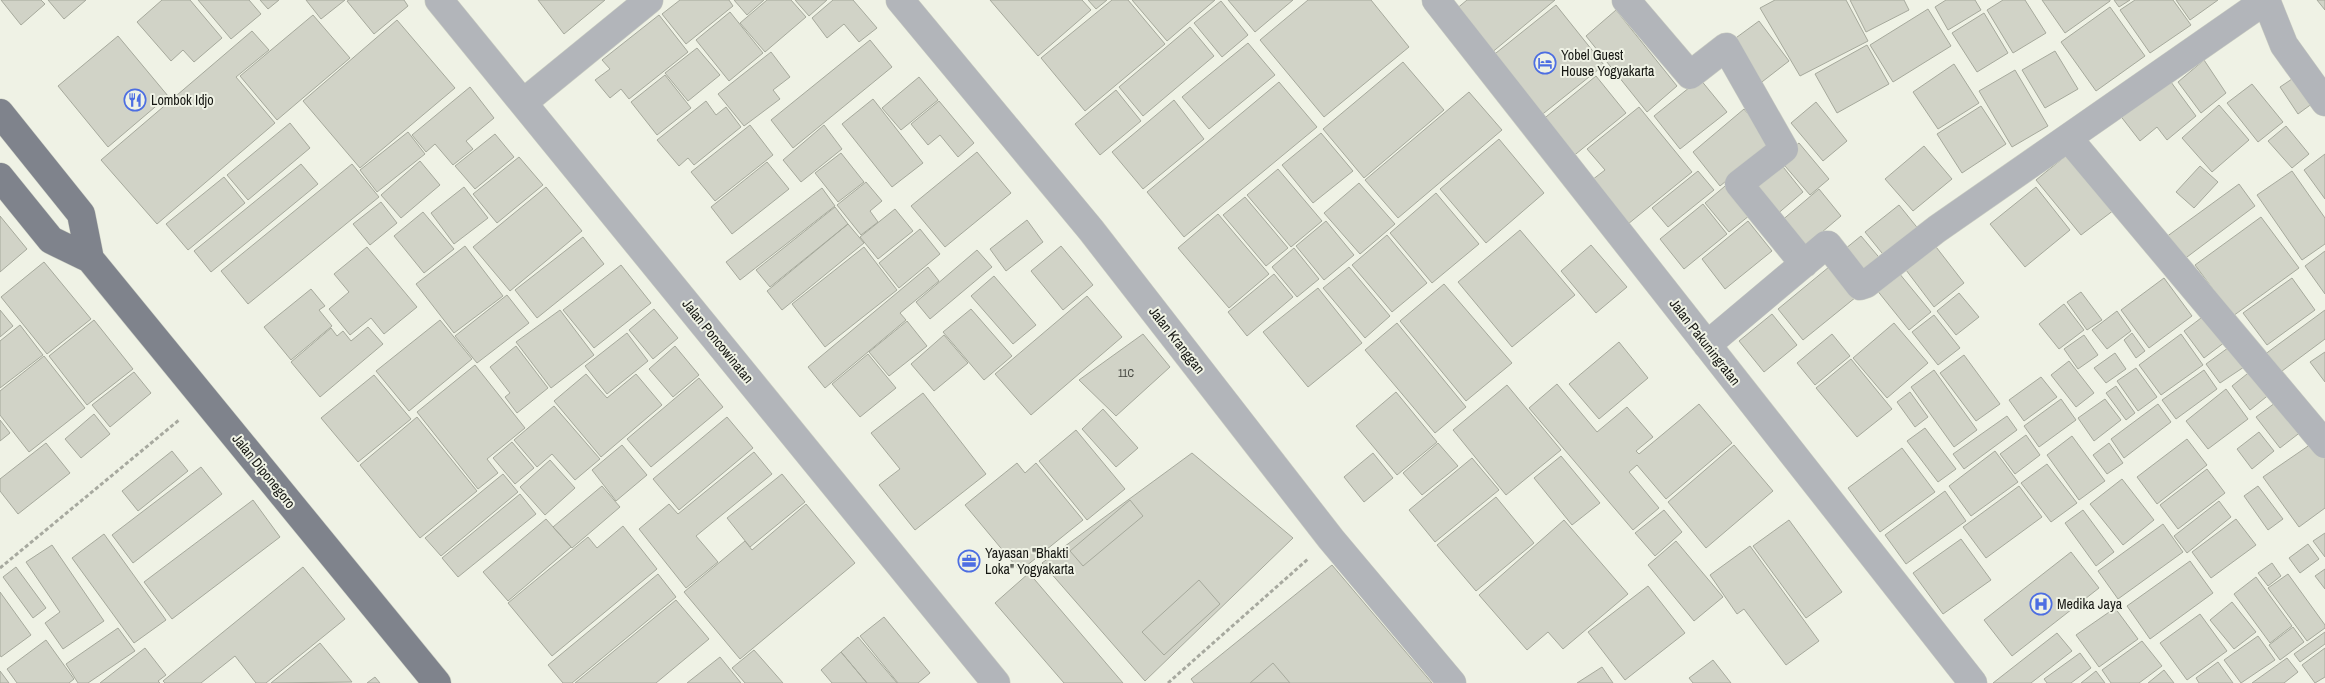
<svg xmlns="http://www.w3.org/2000/svg" width="2325" height="683" font-family="'Archivo Narrow',sans-serif">
<style>
.building{fill:#d1d3c7;stroke:#a6a99c}
.lines{fill:none;stroke-linecap:round;stroke-linejoin:round}
.minor-casing{stroke:#cccfc3;stroke-width:29}
.major-casing{stroke:#cccfc3;stroke-width:29}
.path{stroke:#a7a99f;stroke-width:3;stroke-dasharray:4 2.5;stroke-linecap:butt}
.minor{stroke:#b2b5ba;stroke-width:28}
.major{stroke:#7f838c;stroke-width:28}
.labels{text-anchor:middle;stroke-width:4;stroke-linejoin:round;paint-order:stroke}
.number-label{font-size:11px;fill:#44453f}
.poi-label{font-size:14px;fill:#151612;stroke:#eff2e5;text-anchor:start}
.street-label{font-size:14px;fill:#151612;stroke:#eff2e5}
</style>
<rect width="100%" height="100%" fill="#eff2e5"/>
<!-- building -->
<path class="building" d="M1 0H41L45 4 21 25Z
M48 0H86L64 19Z
M162 0H190L222 38 194 62 183 50 171 61 137 22Z
M198 0H249L261 14 231 39Z
M260 0H279L268 9Z
M306 0H345L321 19Z
M349 0H404L408 6 374 34 347 1Z
M538 0H605L564 34Z
M680 0H729L733 6 686 44 662 14Z
M734 0H764L747 15Z
M767 0H791L806 17 765 52 740 23Z
M795 0H827L809 16Z
M833 0H853L877 28 859 42 844 24 827 38 812 18Z
M990 0H1082L1091 10 1038 56Z
M1088 0H1107L1096 9Z
M1112 0H1128L1165 44 1085 111 1041 58Z
M1132 0H1215L1167 41Z
M1228 0H1293L1255 32Z
M1308 0H1371L1409 47 1324 117 1260 40Z
M1467 0H1555L1490 54 1455 10Z
M1775 0H1846L1868 41 1800 76 1760 8Z
M1850 0H1904L1909 10 1866 32Z
M1946 0H1975L1981 10 1948 30 1935 7Z
M2003 0H2025L2046 33 2013 53 1987 10Z
M2042 0H2110V1L2065 33Z
M2114 0H2130L2119 7Z
M2135 0H2173L2191 25 2150 53 2120 10Z
M2176 0H2218L2190 20Z
M2317 0H2325V10Z
M1221 1 1248 35 1222 57 1194 23Z
M1556 5 1604 65 1534 121 1486 61Z
M2110 7 2145 56 2096 91 2061 42Z
M1928 9 1951 46 1893 82 1870 45Z
M1616 10 1677 86 1647 112 1586 36Z
M730 12 763 53 729 81 696 40Z
M1984 13 2008 53 1977 72 1952 33Z
M313 15 350 58 277 120 240 76Z
M659 15 688 52 629 99 621 89 610 98 595 80 610 69 602 60Z
M397 20 455 88 360 168 303 101Z
M1759 21 1789 61 1758 85 1733 40Z
M1190 27 1214 56 1143 116 1119 87Z
M252 31 269 50 236 77 275 123 157 224 101 160Z
M118 36 168 96 108 147 58 86Z
M870 40 892 67 793 148 771 120Z
M1248 43 1275 75 1209 129 1182 97Z
M1867 45 1889 84 1837 113 1815 74Z
M697 48 720 75 688 101 665 73Z
M2055 51 2078 89 2045 108 2022 70Z
M771 52 790 77 773 90 780 99 744 126 718 94Z
M2204 60 2226 93 2201 113 2178 82Z
M1403 62 1444 110 1364 178 1323 129Z
M1954 64 1979 103 1938 129 1913 92Z
M2015 70 2048 126 2012 147 1979 91Z
M665 75 691 108 657 135 631 102Z
M1596 76 1626 113 1571 158 1541 121Z
M919 77 938 100 901 130 882 108Z
M2295 77 2313 103 2298 114 2280 87Z
M2168 78 2196 116 2167 140 2157 127 2140 141 2119 114Z
M1700 79 1727 112 1680 149 1654 116Z
M1279 82 1317 127 1184 237 1147 192Z
M2252 84 2283 122 2258 142 2227 103Z
M470 87 494 118 466 141 473 149 453 165 435 144 426 152 412 135Z
M1116 90 1141 121 1100 155 1075 124Z
M1469 92 1502 130 1398 218 1365 180Z
M873 99 923 163 892 187 842 124Z
M1174 100 1204 139 1143 189 1112 152Z
M706 101 716 115 726 107 741 127 694 165 688 158 679 166 657 140Z
M939 101 974 143 958 157 940 135 928 145 911 124Z
M1816 102 1847 141 1823 161 1791 123Z
M2219 105 2249 140 2212 172 2182 138Z
M1981 106 2006 144 1962 173 1937 134Z
M1639 107 1692 172 1628 224 1592 180 1605 170 1587 149Z
M1744 109 1772 143 1720 186 1693 152Z
M290 123 310 148 248 200 227 175Z
M750 125 773 155 715 201 691 172Z
M824 125 842 149 801 182 783 160Z
M2286 126 2309 154 2292 168 2268 141Z
M408 132 425 154 377 192 360 170Z
M1321 133 1353 171 1313 203 1282 165Z
M495 134 514 157 475 189 455 166Z
M1499 139 1544 193 1486 243 1440 189Z
M1799 143 1829 179 1810 195 1779 159Z
M1924 146 1952 179 1913 211 1885 179Z
M977 152 1011 193 945 247 911 206Z
M841 153 864 182 838 202 815 173Z
M2068 154 2114 210 2081 235 2036 180Z
M2325 154V199L2304 170Z
M519 157 543 185 497 223 473 194Z
M420 161 440 185 401 218 381 195Z
M767 162 789 189 732 234 711 207Z
M1780 163 1803 192 1775 216 1751 187Z
M301 164 318 184 211 272 194 251Z
M352 164 379 197 248 304 221 271Z
M2200 166 2218 182 2194 208 2176 192Z
M1278 169 1322 221 1291 247 1247 195Z
M1698 171 1714 190 1668 227 1652 208Z
M2292 171 2325 218V244L2302 260 2257 195Z
M224 177 245 203 188 250 166 224Z
M1731 181 1755 211 1729 232 1705 203Z
M866 182 882 201 870 211 878 222 861 235 837 205Z
M1359 183 1395 224 1360 254 1324 213Z
M2239 184 2255 206 2179 263 2162 240Z
M464 187 488 218 454 244 431 213Z
M546 187 582 231 510 291 473 247Z
M2036 187 2070 230 2025 267 1990 224Z
M822 188 835 206 740 280 726 262Z
M1819 189 1841 216 1802 249 1780 222Z
M1436 193 1479 244 1432 283 1390 233Z
M1245 197 1288 248 1266 266 1223 215Z
M381 202 397 223 370 245 353 224Z
M1703 204 1727 234 1684 269 1660 239Z
M1899 205 1920 231 1886 258 1865 232Z
M835 207 848 224 770 287 756 270Z
M895 209 913 231 878 259 860 237Z
M423 212 454 249 424 273 394 236Z
M1218 214 1269 274 1229 308 1178 248Z
M0 216 27 249 0 272Z
M2261 217 2299 268 2233 316 2195 265Z
M1027 220 1043 242 1006 271 990 249Z
M1326 221 1354 255 1324 280 1296 246Z
M1748 221 1772 251 1725 289 1702 259Z
M848 224 864 243 782 310 767 291Z
M920 229 940 254 899 288 879 263Z
M1520 230 1575 295 1512 347 1458 282Z
M1387 235 1427 283 1392 312 1352 265Z
M1861 236 1883 262 1862 279 1840 253Z
M583 237 604 264 537 318 515 290Z
M1933 243 1964 283 1934 307 1903 266Z
M1591 245 1627 287 1596 313 1561 271Z
M465 246 503 296 454 333 416 284Z
M1061 246 1093 285 1063 310 1031 271Z
M367 247 417 307 384 334 371 318 350 335 329 309 349 292 334 274Z
M864 247 897 290 825 347 792 304Z
M1294 248 1319 279 1297 297 1272 267Z
M977 250 992 267 930 319 916 302Z
M2325 251V294L2305 266Z
M44 262 91 319 47 354 1 297Z
M1835 262 1861 293 1803 340 1778 309Z
M621 265 651 303 594 348 563 310Z
M928 267 939 281 900 313 906 320 825 388 808 367Z
M1349 267 1390 316 1365 338 1323 288Z
M1894 267 1931 312 1909 330 1872 284Z
M1274 274 1293 297 1247 336 1228 312Z
M994 276 1036 325 1013 344 971 296Z
M2164 278 2192 316 2149 348 2121 310Z
M2292 278 2315 310 2267 345 2243 313Z
M1444 284 1512 363 1466 401 1400 321Z
M1318 288 1362 343 1308 387 1263 332Z
M311 289 325 306 319 310 332 326 291 360 264 327Z
M2081 292 2102 320 2087 330 2067 302Z
M1959 293 1979 317 1956 335 1937 311Z
M507 295 529 323 477 363 455 336Z
M1087 296 1122 337 1031 415 995 374Z
M2064 304 2084 330 2059 349 2039 324Z
M654 309 678 338 653 359 629 330Z
M971 309 1012 356 984 380 943 332Z
M0 310 13 326 0 337Z
M560 310 594 355 551 388 516 342Z
M2325 310V339L2278 374 2264 355Z
M2117 311 2131 331 2107 349 2092 330Z
M1772 314 1797 345 1764 372 1739 341Z
M1934 315 1960 348 1938 365 1912 332Z
M2205 315 2225 342 2204 358 2184 331Z
M94 320 133 369 87 405 49 356Z
M440 320 472 359 409 411 376 371Z
M907 321 927 346 889 376 869 352Z
M1397 323 1466 407 1435 433 1365 350Z
M1894 323 1928 363 1887 398 1853 358Z
M20 325 43 355 0 388V341Z
M368 327 383 344 320 397 291 362 331 328 337 336 343 331 351 341Z
M627 333 648 361 607 394 585 366Z
M2132 333 2145 351 2136 358 2124 340Z
M1143 334 1170 367 1116 416 1079 380Z
M1832 334 1850 356 1815 385 1797 363Z
M2181 334 2203 365 2161 395 2139 365Z
M944 335 968 363 934 391 911 364Z
M2084 335 2098 355 2078 369 2064 349Z
M1619 342 1648 378 1599 419 1569 384Z
M2232 345 2247 365 2220 383 2206 364Z
M516 346 548 388 517 413 505 397 510 393 490 367Z
M675 346 699 375 673 397 649 369Z
M2325 352V382L2310 362Z
M2115 353 2126 369 2106 383 2094 368Z
M868 354 896 388 860 417 832 384Z
M1964 355 2000 404 1976 421 1940 373Z
M44 356 85 408 29 452 0 415V391Z
M1851 359 1892 409 1857 437 1816 388Z
M2069 361 2094 393 2076 407 2051 375Z
M475 365 525 428 487 459 498 473 478 489 417 412Z
M2136 368 2157 397 2138 411 2117 381Z
M1934 370 1977 430 1954 447 1911 387Z
M2204 370 2217 389 2176 419 2162 400Z
M2252 370 2271 393 2250 410 2232 386Z
M134 372 151 393 110 427 92 405Z
M586 374 607 398 636 374 662 405 601 457 554 401Z
M374 375 411 419 358 462 321 418Z
M2041 377 2057 397 2024 421 2009 400Z
M699 378 723 407 651 467 627 439Z
M1557 384 1597 432 1627 407 1653 437 1636 451 1639 454 1699 404 1732 443 1666 499 1637 465 1629 472 1659 508 1633 530 1529 408Z
M1507 385 1561 450 1506 495 1453 430Z
M2116 386 2135 413 2126 420 2106 393Z
M2226 389 2248 419 2208 449 2186 421Z
M1396 392 1437 442 1397 475 1356 426Z
M1910 392 1928 417 1915 427 1897 402Z
M923 393 986 474 915 530 879 485 900 469 871 433Z
M2061 399 2076 420 2039 447 2024 426Z
M2105 399 2121 420 2094 441 2078 418Z
M2279 400 2302 431 2280 448 2256 417Z
M2158 404 2171 422 2124 458 2111 439Z
M554 406 600 459 575 480 552 454 537 467 514 440Z
M1103 409 1138 448 1116 467 1082 429Z
M94 414 110 434 81 458 65 439Z
M2007 416 2017 430 1964 469 1953 454Z
M417 417 477 491 420 538 360 465Z
M727 417 753 448 679 510 653 479Z
M0 420 10 433 0 441Z
M1925 428 1956 469 1938 482 1907 441Z
M1076 430 1125 489 1087 520 1039 461Z
M2259 432 2274 451 2252 469 2237 449Z
M2026 435 2040 455 2015 474 2000 454Z
M2072 436 2105 481 2079 500 2047 455Z
M2187 439 2207 465 2157 504 2137 477Z
M512 442 534 468 515 484 493 458Z
M2314 442 2325 457V508L2299 527 2263 477Z
M46 443 70 473 18 514 0 491V479Z
M1438 443 1458 466 1422 495 1403 473Z
M2109 443 2123 463 2107 474 2093 455Z
M622 445 647 475 616 501 592 470Z
M1734 445 1773 491 1706 548 1668 502Z
M1902 448 1935 492 1880 532 1848 488Z
M172 451 188 471 138 511 122 491Z
M1995 451 2018 482 1971 516 1949 486Z
M754 452 772 474 696 536 718 562 686 588 639 529 669 504 678 514Z
M1192 453 1293 538 1145 681 1042 563Z
M1373 453 1393 478 1364 502 1344 477Z
M1561 456 1600 503 1572 525 1534 478Z
M1472 458 1499 490 1435 542 1409 510Z
M550 460 575 488 545 515 520 487Z
M1017 463 1025 473 1036 463 1083 520 1020 571 965 505Z
M2047 464 2077 503 2051 522 2021 483Z
M201 467 222 494 133 563 112 535Z
M2207 469 2225 493 2178 529 2160 505Z
M503 474 518 492 441 556 425 538Z
M782 474 805 502 750 547 727 518Z
M2122 479 2154 520 2123 545 2090 504Z
M602 486 620 507 572 548 553 527Z
M2019 486 2042 517 1986 558 1963 527Z
M2258 486 2283 519 2268 530 2244 496Z
M1945 491 1966 521 1906 564 1885 535Z
M520 494 536 514 458 577 442 558Z
M1496 497 1534 543 1476 591 1437 545Z
M253 500 280 537 172 619 144 582Z
M1130 500 1143 516 1083 566 1070 551Z
M2219 501 2231 517 2187 553 2174 536Z
M806 504 855 563 740 659 684 592 745 541 752 550Z
M1664 510 1682 532 1655 556 1635 533Z
M2083 510 2114 552 2096 566 2065 523Z
M546 519 571 547 508 601 483 572Z
M2236 519 2256 545 2211 578 2192 552Z
M1564 520 1628 594 1563 649 1548 632 1527 650 1479 595Z
M1789 520 1842 592 1806 618 1753 546Z
M2163 524 2183 552 2118 599 2098 571Z
M623 526 657 569 552 656 508 603 588 537 597 548Z
M2325 533V557L2313 541Z
M104 534 166 620 134 643 72 558Z
M1961 539 1991 580 1943 614 1913 573Z
M1676 541 1723 597 1694 621 1648 565Z
M2308 544 2319 559 2300 573 2289 558Z
M52 545 104 621 63 649 45 623 60 612 26 562Z
M1750 546 1819 641 1786 665 1744 609 1737 614 1710 575Z
M2071 552 2099 588 2012 656 1984 620Z
M2190 561 2213 593 2150 639 2127 606Z
M2272 563 2281 576 2268 586 2258 573Z
M1332 565 1432 683H1194L1191 679Z
M16 567 46 608 33 618 3 577Z
M303 567 345 619 266 683H256L235 656 201 683H165L163 681Z
M2325 569V589L2315 576Z
M1029 573 1123 683H1064L995 603Z
M658 574 676 597 572 683H563L548 665Z
M2288 574 2325 625V628L2307 641 2268 588Z
M2256 577 2292 626 2270 643 2234 594Z
M1199 580 1220 604 1164 655 1142 632Z
M1648 586 1685 633 1625 680 1588 632Z
M0 592 31 635 1 657 0 655Z
M676 600 709 639 656 683H575Z
M2232 602 2256 632 2234 649 2210 620Z
M2115 608 2138 639 2099 667 2076 635Z
M2200 614 2227 651 2187 680 2160 643Z
M884 617 930 673 918 683H898L860 636Z
M2293 627 2304 642 2280 660 2269 645Z
M118 628 135 651 88 683H78L66 664Z
M2325 632V644L2300 662 2294 654Z
M2057 633 2072 651 2031 683H1993Z
M2258 636 2275 660 2241 683 2224 660Z
M858 637 897 683H867L841 652Z
M46 640 74 679 69 683H17L7 669Z
M2142 641 2162 666 2139 683H2111L2102 670Z
M320 643 352 682 271 683Z
M145 648 166 675 158 681 160 683H100Z
M2325 648V677L2315 683 2302 665Z
M754 650 783 683H745L732 668Z
M841 652 867 683H832L821 670Z
M2080 653 2091 668 2071 683H2047L2044 679Z
M720 657 741 683H687Z
M2287 658 2298 672 2284 683H2252Z
M1713 660 1731 683H1693L1689 678Z
M2218 662 2233 683H2199L2196 678Z
M1273 663 1290 683H1250Z
M1602 667 1613 683H1577Z
M2164 670 2174 683H2148Z
M0 671 9 683H0Z
M2096 671 2105 683H2081Z
M375 677 380 683H367Z"/>
<g class="lines">
<!-- minor casing -->
<g class="minor-casing">
<path id="minor" d="M439 0 996 683
M900 0 1091 230 1331 539 1452 683
M1436 0 1973 683
M1626 0 1690 75 1726 47 1784 149 1739 184 1804 264
M2266 0 2284 45 2325 102
M524 102 649 0
M2069 139 2325 444
M1707 345 1826 245H1828L1860 286 1866 284 1937 229 2266 0"/>
</g>
<!-- major casing -->
<g class="major-casing">
<path id="major" d="M0 113 81 214 90 259
M0 177 51 240 90 259 437 683"/>
</g>
<!-- path -->
<path class="path" d="M0 568 179 420
M1168 683 1308 559"/>
<!-- minor -->
<use href="#minor" class="minor"/>
<!-- major -->
<use href="#major" class="major"/>
</g>
<!-- icons -->
<defs>
<g id="hotel-ring" transform="scale(1.125)"><circle r="9.5" fill="#eff2e5" stroke="#4d6ee2" stroke-width="1.5"/><path d="M-6-4.5h1.5V1H6V5H4.5V3h-9V5H-6ZM-4 0a1.8 1.8 0 1 1 3.6 0ZM.5 0V-2.5h3Q6-2.5 6 0Z" fill="#4d6ee2"/></g>
<g id="restaurant-ring" transform="scale(1.125)"><circle r="9.5" fill="#eff2e5" stroke="#4d6ee2" stroke-width="1.5"/><path d="M-5-6h1v4h1v-4h1v4h1v-4h1v5L-1.5 .5V6h-2V.5L-5-1ZM5-6V6H3V1.5H1.5Q1.5-4 5-6Z" fill="#4d6ee2"/></g>
<g id="office-ring" transform="scale(1.125)"><circle r="9.5" fill="#eff2e5" stroke="#4d6ee2" stroke-width="1.5"/><path d="M-6-3h4V-5.5h4V-3h4V5H-6ZM-1-4.5V-3h2v-1.5ZM-6 0V1H6V0Z" fill="#4d6ee2"/></g>
<g id="hospital-ring" transform="scale(1.125)"><circle r="9.5" fill="#eff2e5" stroke="#4d6ee2" stroke-width="1.5"/><path d="M-5-5h3v3.5h4V-5h3V5h-3V1.5h-4V5h-3Z" fill="#4d6ee2"/></g>
</defs>
<g fill-rule="evenodd">
<use href="#hotel-ring" x="1545" y="63"/>
<use href="#restaurant-ring" x="135" y="100"/>
<use href="#office-ring" x="969" y="561"/>
<use href="#hospital-ring" x="2041" y="604"/>
</g>
<g class="labels">
<!-- number labels -->
<g class="number-label">
<text x="1126" y="377">11C</text>
</g>
<!-- poi labels -->
<g class="poi-label">
<text x="1561" y="60">Yobel Guest<tspan x="1561" dy="16">House Yogyakarta</tspan></text>
<text x="151" y="105">Lombok Idjo</text>
<text x="985" y="558">Yayasan "Bhakti<tspan x="985" dy="16">Loka" Yogyakarta</tspan></text>
<text x="2057" y="609">Medika Jaya</text>
</g>
<!-- street labels -->
<g class="street-label">
<text transform="translate(1177 340) rotate(52)" y="5">Jalan Kranggan</text>
<text transform="translate(718 341) rotate(51)" y="5">Jalan Poncowinatan</text>
<text transform="translate(1705 342) rotate(52)" y="5">Jalan Pakuningratan</text>
<text transform="translate(264 471) rotate(51)" y="5">Jalan Diponegoro</text>
</g>
</g>
</svg>
